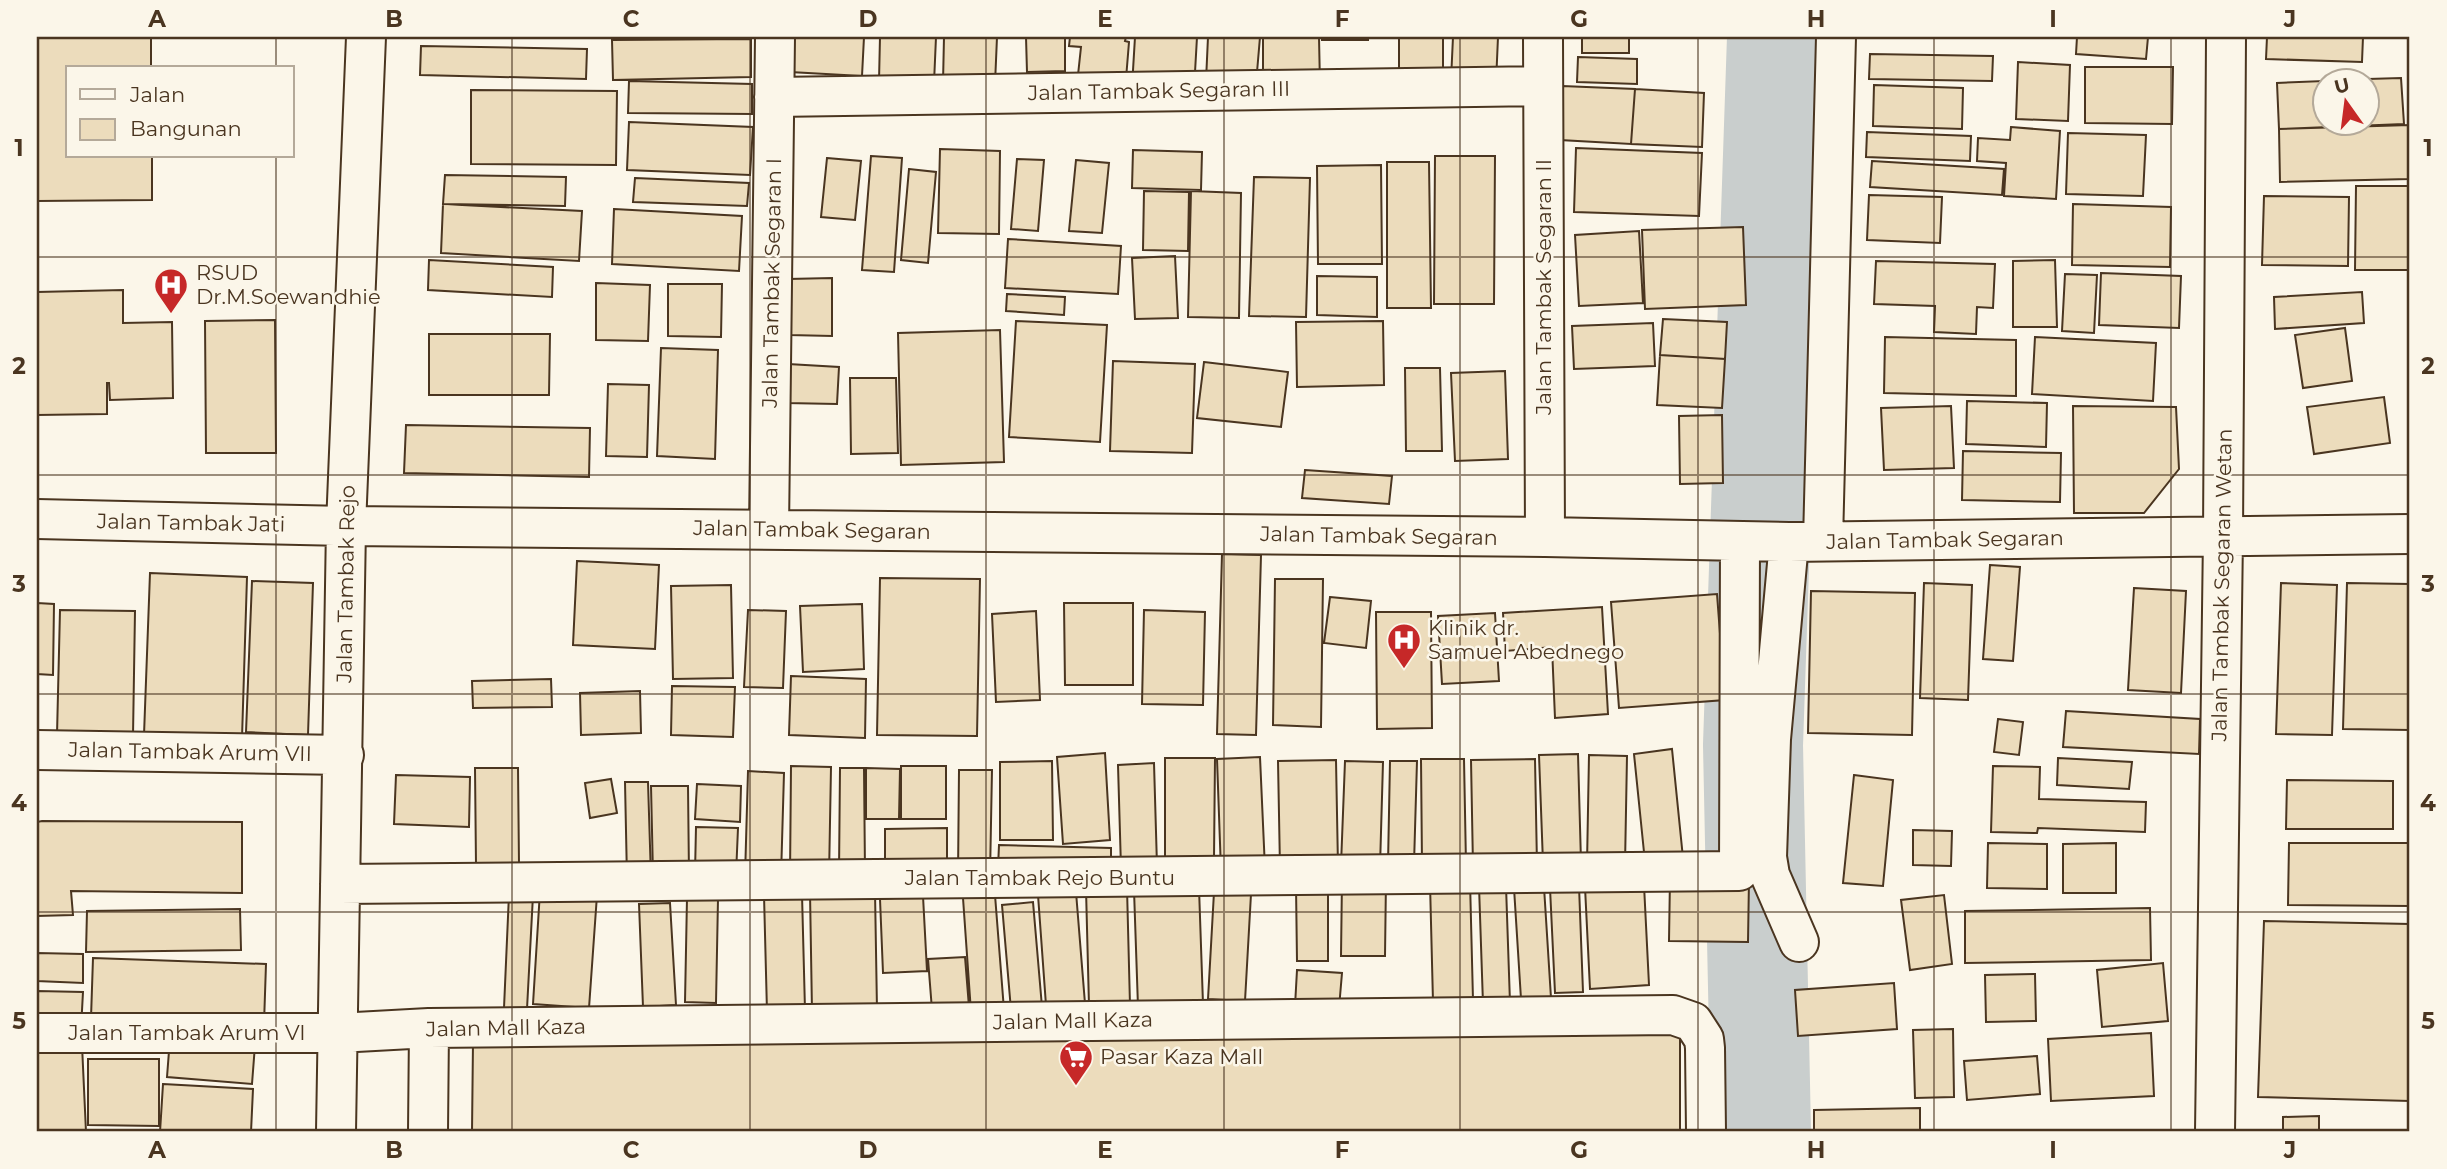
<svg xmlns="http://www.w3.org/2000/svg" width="2447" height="1169" font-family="Montserrat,sans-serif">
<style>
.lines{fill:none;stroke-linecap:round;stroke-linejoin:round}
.river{stroke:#c9cecd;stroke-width:100}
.building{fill:#ecdcbc;stroke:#4a3520;stroke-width:2}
.minor-casing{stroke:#4a3520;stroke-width:42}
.minor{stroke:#fbf6e9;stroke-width:38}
.grid{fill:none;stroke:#4a3520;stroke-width:2;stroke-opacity:0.55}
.labels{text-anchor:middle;stroke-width:5;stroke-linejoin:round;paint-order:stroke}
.street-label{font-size:21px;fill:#4a3520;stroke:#fbf6e9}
.poi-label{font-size:21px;fill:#4a3520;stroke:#fbf6e9;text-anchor:start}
.neatline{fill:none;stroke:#4a3520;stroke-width:2.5}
.grid-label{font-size:23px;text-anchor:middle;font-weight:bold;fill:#4a3520}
</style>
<rect width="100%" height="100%" fill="#fbf6e9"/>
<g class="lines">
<!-- river -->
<path class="river" d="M1761 1132 1753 745 1777 37"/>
</g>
<!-- building -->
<path class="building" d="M37 37H151V68H68V156H152V200L37 201Z
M792 37H864L862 76 790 72Z
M880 37H936L934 83 879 81Z
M944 37H997L995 84 943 83Z
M1026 37H1065V71L1027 72Z
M1070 37H1126L1125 41 1129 42 1126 79 1078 75 1081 47 1069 46Z
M1135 37H1197L1194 90 1132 87Z
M1208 37H1260L1256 84 1206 81Z
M1263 37H1319L1320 85H1263Z
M1322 37H1368V40H1322Z
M1399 37H1443V76H1399Z
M1453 37H1498L1496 83 1451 80Z
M1582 37H1629V53H1582Z
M2077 37H2148L2146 59 2076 54Z
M2267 37H2363L2362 62 2266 59Z
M751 39V77L613 80 612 40Z
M421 46 587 49 586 79 420 75Z
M1870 54 1993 56 1992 81 1869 79Z
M1578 57 1637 59V84L1577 82Z
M2018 62 2070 65 2068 121 2016 119Z
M2085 67H2173L2172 124 2085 123Z
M2401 78 2404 124 2279 129 2277 83 2324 81V122H2366V80H2333Z
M629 81 752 84V114L628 113Z
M1874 85 1963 88 1962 129 1873 126Z
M1562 86 1635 89 1631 144 1560 140Z
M1635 89 1704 93 1702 147 1631 144Z
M471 90 617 91 616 165 471 164Z
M629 122 753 127 750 175 627 170Z
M2410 125V179L2280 182 2279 129Z
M2011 127 2060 131 2056 199 2004 196 2006 163 1977 161 1978 138 2010 140Z
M1867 132 1971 136 1970 161 1866 157Z
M2068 133 2146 135 2143 196 2066 194Z
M1576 148 1702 153 1699 216 1574 212Z
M940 149 1000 151 999 234 938 233Z
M1133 150 1202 152 1201 190 1132 188Z
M871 156 902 158 894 272 862 270Z
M1435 156H1495L1494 304H1434Z
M827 158 861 161 855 220 821 217Z
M1017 159 1044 160 1038 231 1011 229Z
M1076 160 1109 163 1102 233 1069 231Z
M1872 161 2004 169 2002 195 1870 187Z
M1387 162H1429L1431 308H1387Z
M1381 165 1382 264H1318L1317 166Z
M909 169 936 172 928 263 901 260Z
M445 175 566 177 565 206 443 204Z
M1254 177 1310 178 1306 317 1249 316Z
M635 178 749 183 747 206 633 202Z
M2356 186H2410V270H2355Z
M1144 191 1189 192 1188 251 1143 250Z
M1191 191 1241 193 1239 318 1188 317Z
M1869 195 1942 197 1940 243 1867 240Z
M2264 196 2349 197 2348 266 2262 265Z
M443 204 582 211 579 261 441 253Z
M2073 204 2171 207 2170 267 2072 265Z
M614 209 742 216 739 271 612 264Z
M1743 227 1746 305 1645 309 1642 230Z
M1639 231 1643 303 1579 306 1575 235Z
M1008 239 1121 246 1118 294 1005 288Z
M1175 256 1178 318 1135 319 1132 258Z
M429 260 553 267 552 297 428 290Z
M2055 260 2057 327H2013V261Z
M1876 261 1995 264 1993 308 1977 307 1976 334 1934 332 1935 306 1874 304Z
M2101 273 2181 276 2179 328 2099 325Z
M2065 274 2097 275 2094 333 2062 331Z
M1317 276 1377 277V317L1317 315Z
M832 278V336L789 335 788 279Z
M596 283 650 285 648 341 596 340Z
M668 284H722L721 337 668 336Z
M123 290V323L172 322 173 398 110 400 109 383H107V414L37 415V292Z
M2362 292 2364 323 2275 329 2274 297Z
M1007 294 1065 297 1064 315 1006 311Z
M1663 319 1727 322 1725 359 1660 355Z
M275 320 276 453H206L205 321Z
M1016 321 1107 325 1100 442 1009 437Z
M1383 321 1384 385 1297 387 1296 322Z
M1653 323 1655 366 1574 369 1572 326Z
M2345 328 2352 381 2303 388 2295 335Z
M1000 330 1004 462 901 465 898 333Z
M429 334H550L549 395H429Z
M1885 337 2016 340V396L1884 393Z
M2035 337 2156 343 2153 401 2032 394Z
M661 348 718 350 715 459 657 456Z
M1660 355 1725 359 1722 408 1657 405Z
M1113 361 1195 364 1192 453 1110 451Z
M1204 362 1288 372 1281 427 1197 418Z
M788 364 839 367 837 404 786 403Z
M1405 368H1440L1442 451H1406Z
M1505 371 1508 459 1455 461 1451 373Z
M850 378H896L898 453 851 454Z
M608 384 649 385 647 457 606 456Z
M2384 397 2390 443 2314 454 2307 407Z
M1967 401 2047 403 2046 447 1966 444Z
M1951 406 1954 468 1884 470 1881 408Z
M2073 406 2176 407 2179 469 2144 513H2074Z
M1722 415 1723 483 1680 484 1679 416Z
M406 425 590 428 589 477 404 473Z
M1963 451 2061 453 2060 502 1962 500Z
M1305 470 1392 476 1389 504 1302 498Z
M1222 554 1261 555 1256 735 1217 734Z
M577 561 659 565 655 649 573 645Z
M1990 565 2020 567 2013 661 1983 659Z
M150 573 247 577 242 738 144 735Z
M880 578 980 579 977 736 877 735Z
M1275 579H1323L1321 727 1273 725Z
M252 581 313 583 308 735 246 732Z
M1924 583 1972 585 1968 700 1920 698Z
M2281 583 2337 585 2332 735 2276 734Z
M2347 583 2410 584V730L2343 729Z
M731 585 733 678 673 679 671 586Z
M2134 588 2186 591 2181 693 2128 690Z
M1811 591 1915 593 1912 735 1808 733Z
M1717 594 1725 700 1619 708 1611 602Z
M1330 597 1371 601 1366 648 1324 643Z
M37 603 54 604 53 675 37 674Z
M1064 603H1133V685H1065Z
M862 604 864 669 803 672 800 606Z
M1602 607 1608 714 1555 718 1552 647 1505 651 1503 613Z
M60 610 135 611 133 736 57 735Z
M748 610 786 611 783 688 744 687Z
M1144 610 1205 612 1203 705 1142 704Z
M1036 611 1040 700 996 702 992 614Z
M1376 612H1431L1432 728 1377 729Z
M1495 613 1499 681 1442 684 1438 616Z
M791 676 866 679 865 738 789 735Z
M551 679 552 707 473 708 472 681Z
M672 686 735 687 733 737 671 735Z
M640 691 641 733 581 735 580 693Z
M2066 711 2200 719 2199 754 2063 747Z
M1998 719 2023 722 2019 755 1994 752Z
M1672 749 1683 858 1645 862 1634 754Z
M1105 753 1110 840 1063 844 1057 757Z
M1578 754 1581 862 1543 863 1539 755Z
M1589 755 1627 756 1625 865 1587 864Z
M1260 757 1265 869 1221 871 1217 759Z
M1165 758H1215L1214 858H1165Z
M2058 758 2132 762 2129 789 2057 785Z
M1421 759H1464L1466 864H1422Z
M1535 759 1537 865 1473 866 1471 760Z
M1336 760 1338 866 1280 868 1278 761Z
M1052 761 1053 840H1000V762Z
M1345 761 1383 762 1380 867 1341 865Z
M1390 761H1417L1414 864H1388Z
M1154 763 1157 866 1121 868 1118 765Z
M791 766 831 767 829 877H790Z
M901 766H946V819H901Z
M1993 766 2040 767 2039 799 2146 802 2145 832 2038 828 2037 833 1991 832Z
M475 768H518L519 864 476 865Z
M840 768H864L865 872 839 873Z
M866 768 900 769 899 819H866Z
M959 770H992L990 876H958Z
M748 771 784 773 781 877H745Z
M396 775 470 777 469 827 394 824Z
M1854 775 1893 780 1883 886 1843 883Z
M611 779 617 813 590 818 585 783Z
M2287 780 2393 781V829H2286Z
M625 782H648L651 878 627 879Z
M697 784 741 786 740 822 695 819Z
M651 786H688L689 875H653Z
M42 821 242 822V893L71 891 73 915 37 916V822Z
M696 827 738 828 736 875 695 873Z
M947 828V864H885V829Z
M1913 830 1952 831 1951 866 1913 865Z
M1988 843 2047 844V889L1987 888Z
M2116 843V893H2063V844Z
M2289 843H2410V906L2288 905Z
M999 845 1111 848V871L998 868Z
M1670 878 1749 879 1748 942 1669 941Z
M1342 879H1386L1385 956H1341Z
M1470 881 1473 1000 1433 1002 1430 883Z
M1644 885 1649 985 1590 989 1585 887Z
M1296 886H1328V961H1297Z
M1479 886H1506L1510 1003 1483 1004Z
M1579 886 1583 992 1555 993 1550 888Z
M1544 887 1551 998 1521 999 1514 888Z
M1127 888 1130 1005 1089 1006 1086 889Z
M1199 888 1203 1004 1138 1007 1134 890Z
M540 891 597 895 589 1008 533 1004Z
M875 891 877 1010 812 1012 810 892Z
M1076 892 1086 1016 1047 1019 1038 895Z
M1214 892 1251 894 1245 1001 1208 999Z
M509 894 533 895 527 1009 504 1008Z
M802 894 805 1010 767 1012 764 895Z
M995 895 1004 1010 971 1012 963 898Z
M1944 895 1952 964 1910 970 1901 900Z
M923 896 927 971 883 973 880 899Z
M687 898 718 899 716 1003 685 1002Z
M1033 902 1042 1007 1011 1010 1002 905Z
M670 903 676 1005 643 1007 639 904Z
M2150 908 2151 960 1965 963V911Z
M240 909 241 950 86 952 87 911Z
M2264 921 2410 924V1101L2258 1097Z
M37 953 83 954V983L37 981Z
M965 957 969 1007 932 1010 928 959Z
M93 958 266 964 264 1024 91 1018Z
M2163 963 2168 1021 2102 1027 2097 970Z
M1297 970 1342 973 1339 1008 1295 1006Z
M2035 974 2036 1021 1986 1022 1985 975Z
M1894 983 1897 1029 1798 1036 1795 990Z
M37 991 83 992 81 1029 37 1028Z
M1680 1029V1132H472L473 1042Z
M1953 1029 1954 1097 1915 1098 1913 1030Z
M2151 1033 2154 1096 2051 1101 2048 1039Z
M170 1038 255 1045 252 1084 167 1077Z
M82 1045 86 1132H37V1047Z
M2037 1056 2040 1094 1967 1100 1964 1061Z
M88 1059H159V1126L88 1125Z
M163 1084 253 1089 251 1132H160Z
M1920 1108V1132H1814V1110Z
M2319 1116V1132H2283V1117Z"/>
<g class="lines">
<!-- minor casing -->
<g class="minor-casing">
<path id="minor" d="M1543 37 1545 537
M774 97 1543 86
M37 519 346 526 1545 537 1789 542 2410 534
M769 530 775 37
M1823 541 1836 37
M1789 542 1771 739 1767 857 1770 875 1799 942
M37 750 344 755
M340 884 1739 871 1740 541
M37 1033H338L429 1028 1673 1015 1693 1022 1704 1039 1705 1048 1706 1132
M336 1132 346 526 366 37
M428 1132 429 1028
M2215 1132 2223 536 2226 37"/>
</g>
<!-- minor -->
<use href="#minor" class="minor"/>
</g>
<!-- grid -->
<path class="grid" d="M276 37V68M512 37V1132M750 37V1132M986 37V1132M1224 37V1132M1460 37V1132M1698 37V1132M1934 37V1132M2171 37V1132M276 156V1132M37 257H2410M37 475H2410M37 694H2410M37 912H2410"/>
<!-- icons -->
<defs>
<g id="hospital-pin" transform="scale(1.75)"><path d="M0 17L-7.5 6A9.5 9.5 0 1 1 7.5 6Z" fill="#c62828" stroke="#fbf6e9"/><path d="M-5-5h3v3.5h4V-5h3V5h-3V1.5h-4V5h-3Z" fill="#fff"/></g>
<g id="supermarket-pin" transform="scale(1.75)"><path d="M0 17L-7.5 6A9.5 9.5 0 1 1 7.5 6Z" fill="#c62828" stroke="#fbf6e9"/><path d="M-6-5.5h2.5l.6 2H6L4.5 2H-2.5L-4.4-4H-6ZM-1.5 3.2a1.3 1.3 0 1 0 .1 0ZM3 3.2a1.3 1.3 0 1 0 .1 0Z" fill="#fff"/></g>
</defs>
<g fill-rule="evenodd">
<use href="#hospital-pin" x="171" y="285"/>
<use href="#hospital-pin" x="1404" y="640"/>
<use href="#supermarket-pin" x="1076" y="1057"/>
</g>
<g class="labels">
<!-- street labels -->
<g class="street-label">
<text transform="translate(1159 91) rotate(-1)" y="7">Jalan Tambak Segaran III</text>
<text transform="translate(772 283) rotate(-89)" y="7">Jalan Tambak Segaran I</text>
<text transform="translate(1544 287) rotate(-90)" y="7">Jalan Tambak Segaran II</text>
<text transform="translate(191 523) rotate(1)" y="7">Jalan Tambak Jati</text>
<text transform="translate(812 530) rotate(1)" y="7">Jalan Tambak Segaran</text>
<text transform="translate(1379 536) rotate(1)" y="7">Jalan Tambak Segaran</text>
<text transform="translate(1945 540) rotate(-1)" y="7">Jalan Tambak Segaran</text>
<text transform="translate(346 584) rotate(-89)" y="7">Jalan Tambak Rejo</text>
<text transform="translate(2222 585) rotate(-89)" y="7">Jalan Tambak Segaran Wetan</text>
<text transform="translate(190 752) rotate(1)" y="7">Jalan Tambak Arum VII</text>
<text x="1040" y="885">Jalan Tambak Rejo Buntu</text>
<text transform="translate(1073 1021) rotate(-1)" y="7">Jalan Mall Kaza</text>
<text transform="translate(506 1028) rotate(-1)" y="7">Jalan Mall Kaza</text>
<text x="187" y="1040">Jalan Tambak Arum VI</text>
</g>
<!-- poi labels -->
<g class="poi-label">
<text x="196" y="280">RSUD<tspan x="196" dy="24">Dr.M.Soewandhie</tspan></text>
<text x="1428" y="635">Klinik dr.<tspan x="1428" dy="24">Samuel Abednego</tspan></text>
<text x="1100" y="1064">Pasar Kaza Mall</text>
</g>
</g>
<!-- border -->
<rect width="2447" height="1169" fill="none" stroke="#fbf6e9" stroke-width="77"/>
<!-- legend -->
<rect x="66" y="66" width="228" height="91" fill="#fbf6e9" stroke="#b4a999" stroke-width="2"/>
<rect x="80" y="89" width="35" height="10" fill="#fbf6e9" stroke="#b4a999" stroke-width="2"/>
<text x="130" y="102" font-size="21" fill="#4a3520">Jalan</text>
<rect x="80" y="119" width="35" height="21" fill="#ecdcbc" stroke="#b4a999" stroke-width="2"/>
<text x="130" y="136" font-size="21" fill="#4a3520">Bangunan</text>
<!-- north arrow -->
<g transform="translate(2346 102) rotate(346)"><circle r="33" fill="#fbf6e9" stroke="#b4a999" stroke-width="2"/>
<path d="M0-5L12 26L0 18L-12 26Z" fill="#c62828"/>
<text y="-10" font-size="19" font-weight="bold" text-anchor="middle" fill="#4a3520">U</text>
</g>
<rect x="38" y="38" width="2370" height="1092" class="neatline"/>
<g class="grid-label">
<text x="157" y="27">A</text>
<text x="394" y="27">B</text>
<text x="631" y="27">C</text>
<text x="868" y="27">D</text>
<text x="1105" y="27">E</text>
<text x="1342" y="27">F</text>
<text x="1579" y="27">G</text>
<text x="1816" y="27">H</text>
<text x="2053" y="27">I</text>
<text x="2290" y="27">J</text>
<text x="19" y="156">1</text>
<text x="2428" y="156">1</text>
<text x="19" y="374">2</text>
<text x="2428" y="374">2</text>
<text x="19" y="592">3</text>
<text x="2428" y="592">3</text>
<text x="19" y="811">4</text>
<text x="2428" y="811">4</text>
<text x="19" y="1029">5</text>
<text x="2428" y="1029">5</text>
<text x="157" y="1158">A</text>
<text x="394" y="1158">B</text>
<text x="631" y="1158">C</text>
<text x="868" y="1158">D</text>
<text x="1105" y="1158">E</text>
<text x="1342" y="1158">F</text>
<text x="1579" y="1158">G</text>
<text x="1816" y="1158">H</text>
<text x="2053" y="1158">I</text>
<text x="2290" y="1158">J</text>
</g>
</svg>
